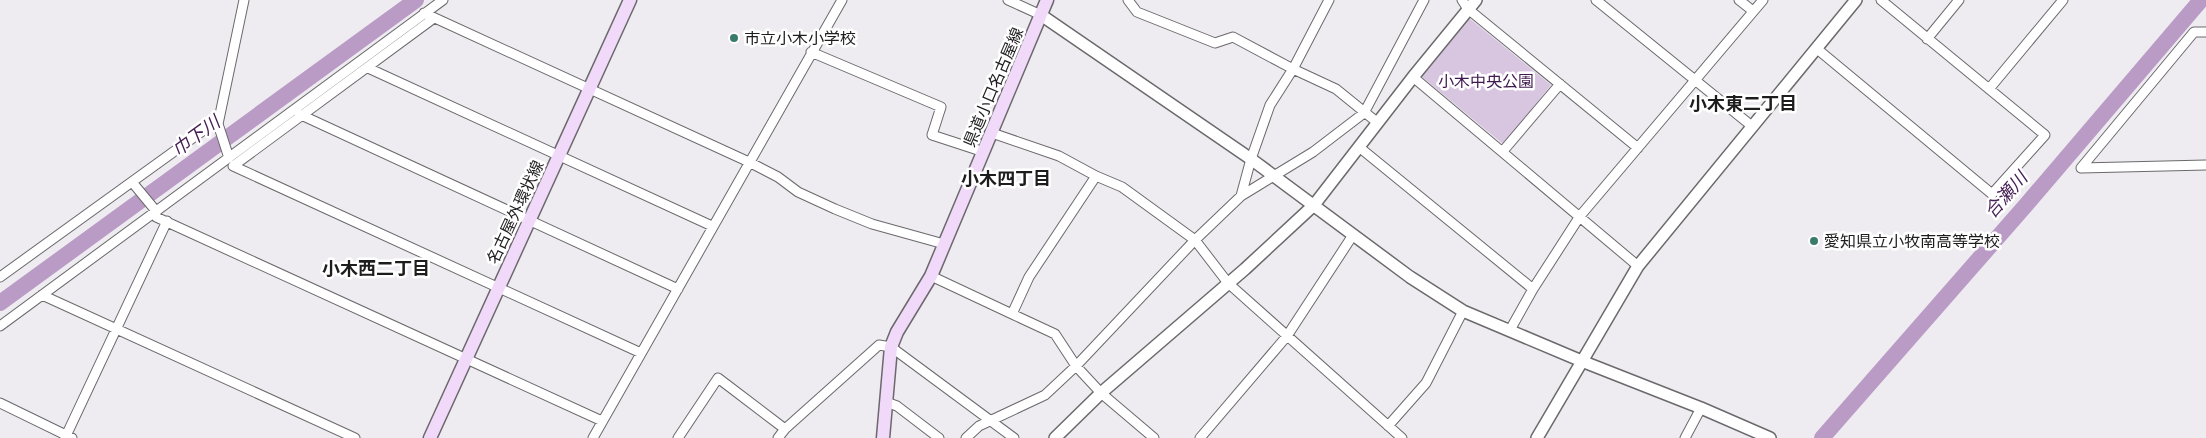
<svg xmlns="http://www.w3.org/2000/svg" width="2206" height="438" font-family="Karla,'Noto Sans JP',sans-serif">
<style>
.green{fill:#d8c6e1}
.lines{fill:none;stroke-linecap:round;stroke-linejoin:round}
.river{stroke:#b99bc6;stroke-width:16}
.minor-casing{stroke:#6b696c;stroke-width:11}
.tertiary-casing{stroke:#6b696c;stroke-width:14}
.secondary-casing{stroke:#6b696c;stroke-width:15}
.minor{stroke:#fff;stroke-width:9}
.tertiary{stroke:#fff;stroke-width:11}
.secondary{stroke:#f0d9f9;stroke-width:12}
.poi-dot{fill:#397a6a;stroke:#fff;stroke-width:2}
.labels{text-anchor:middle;stroke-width:5;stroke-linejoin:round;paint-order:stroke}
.poi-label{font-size:16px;fill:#1d1d1e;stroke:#fff;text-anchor:start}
.park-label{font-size:16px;fill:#40194e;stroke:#fff}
.street-label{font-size:16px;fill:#1d1d1e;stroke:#fff}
.neighbourhood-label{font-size:18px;font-weight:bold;fill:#1d1d1e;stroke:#fff}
.water-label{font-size:18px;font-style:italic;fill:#462055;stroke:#fff}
</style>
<rect width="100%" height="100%" fill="#eeecf0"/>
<!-- green -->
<path class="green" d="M1469 18 1551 85 1503 144 1421 76Z"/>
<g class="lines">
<!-- river -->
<path class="river" d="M0 303 416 0
M1822 438 2026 205 2201 0"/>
<!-- minor casing -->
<g class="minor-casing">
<path id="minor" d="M1008 0 1041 15
M1128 0 1137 12 1215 43 1233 37 1293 69 1336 89 1378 123
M1462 0 1468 9 1638 148
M1596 0 1753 127
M1739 0 1753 11
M424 13 749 162 778 177 798 192 835 209 872 224 944 244
M434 18 233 166 641 353
M2206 32H2194L2081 168 2206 165
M1927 39 1959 0
M1816 48 1992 194 2045 135 1881 0
M811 52 941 107 932 135 984 152
M368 68 712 226
M1413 77 1638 266
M1989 89 2063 0
M299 114 678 289
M992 133 1059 156 1096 176
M1359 147 1533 289
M1503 151 1560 84
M229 158 218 124 244 0
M132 182 156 211V217L602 421
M1241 196 1251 159 1270 105 1293 69 1329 0
M931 276 1012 314 1029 277 1096 176 1122 187 1195 240 1228 283 1402 438
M0 277 219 119
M42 295 355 438
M1012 314 1055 334 1076 366 1101 393 1154 438
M0 326 443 0
M1510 330 1533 289 1580 216 1763 0
M886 402 897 406 939 438
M0 403 72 438
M1388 426 1426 383 1463 311
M65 438 167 221
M593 438 842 0
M678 438 718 378 785 429
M778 438 785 429 879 345 891 347 1014 438
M966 438 979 426 1045 395 1076 366 1195 240 1241 196 1313 152 1364 113 1424 0
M1200 438 1287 336 1353 235
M1685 438 1701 408"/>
</g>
<!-- tertiary casing -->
<g class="tertiary-casing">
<path id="tertiary" d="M1041 15 1251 159 1410 277 1463 311 1584 362 1701 408 1770 438
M1055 438 1101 393 1245 269 1314 205 1413 77 1476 0
M1537 438 1638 266 1856 0"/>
</g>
<!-- secondary casing -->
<g class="secondary-casing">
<path id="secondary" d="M430 438 630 0
M883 438 891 347 897 332 931 276 1047 0"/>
</g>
<!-- minor -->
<use href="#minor" class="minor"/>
<!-- tertiary -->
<use href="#tertiary" class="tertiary"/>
<!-- secondary -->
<use href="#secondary" class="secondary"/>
</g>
<!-- markers -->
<g class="poi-dot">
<circle cx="734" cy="38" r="5"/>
<circle cx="1814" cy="241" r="5"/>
</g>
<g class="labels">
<!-- poi labels -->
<g class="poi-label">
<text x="744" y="44">市立小木小学校</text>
<text x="1824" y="247">愛知県立小牧南高等学校</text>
</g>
<!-- park labels -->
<g class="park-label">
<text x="1486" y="87">小木中央公園</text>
</g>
<!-- street labels -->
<g class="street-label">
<text transform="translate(993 87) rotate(-67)" y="6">県道小口名古屋線</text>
<text transform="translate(515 212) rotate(-65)" y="6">名古屋外環状線</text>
</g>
<!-- neighbourhood labels -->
<g class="neighbourhood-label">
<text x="1743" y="110">小木東二丁目</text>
<text x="1006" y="185">小木四丁目</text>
<text x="376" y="275">小木西二丁目</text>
</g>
<!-- water labels -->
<g class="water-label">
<text transform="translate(196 136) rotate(-36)" y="6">巾下川</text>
<text transform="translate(2006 195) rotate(-49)" y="6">合瀬川</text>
</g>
</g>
</svg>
